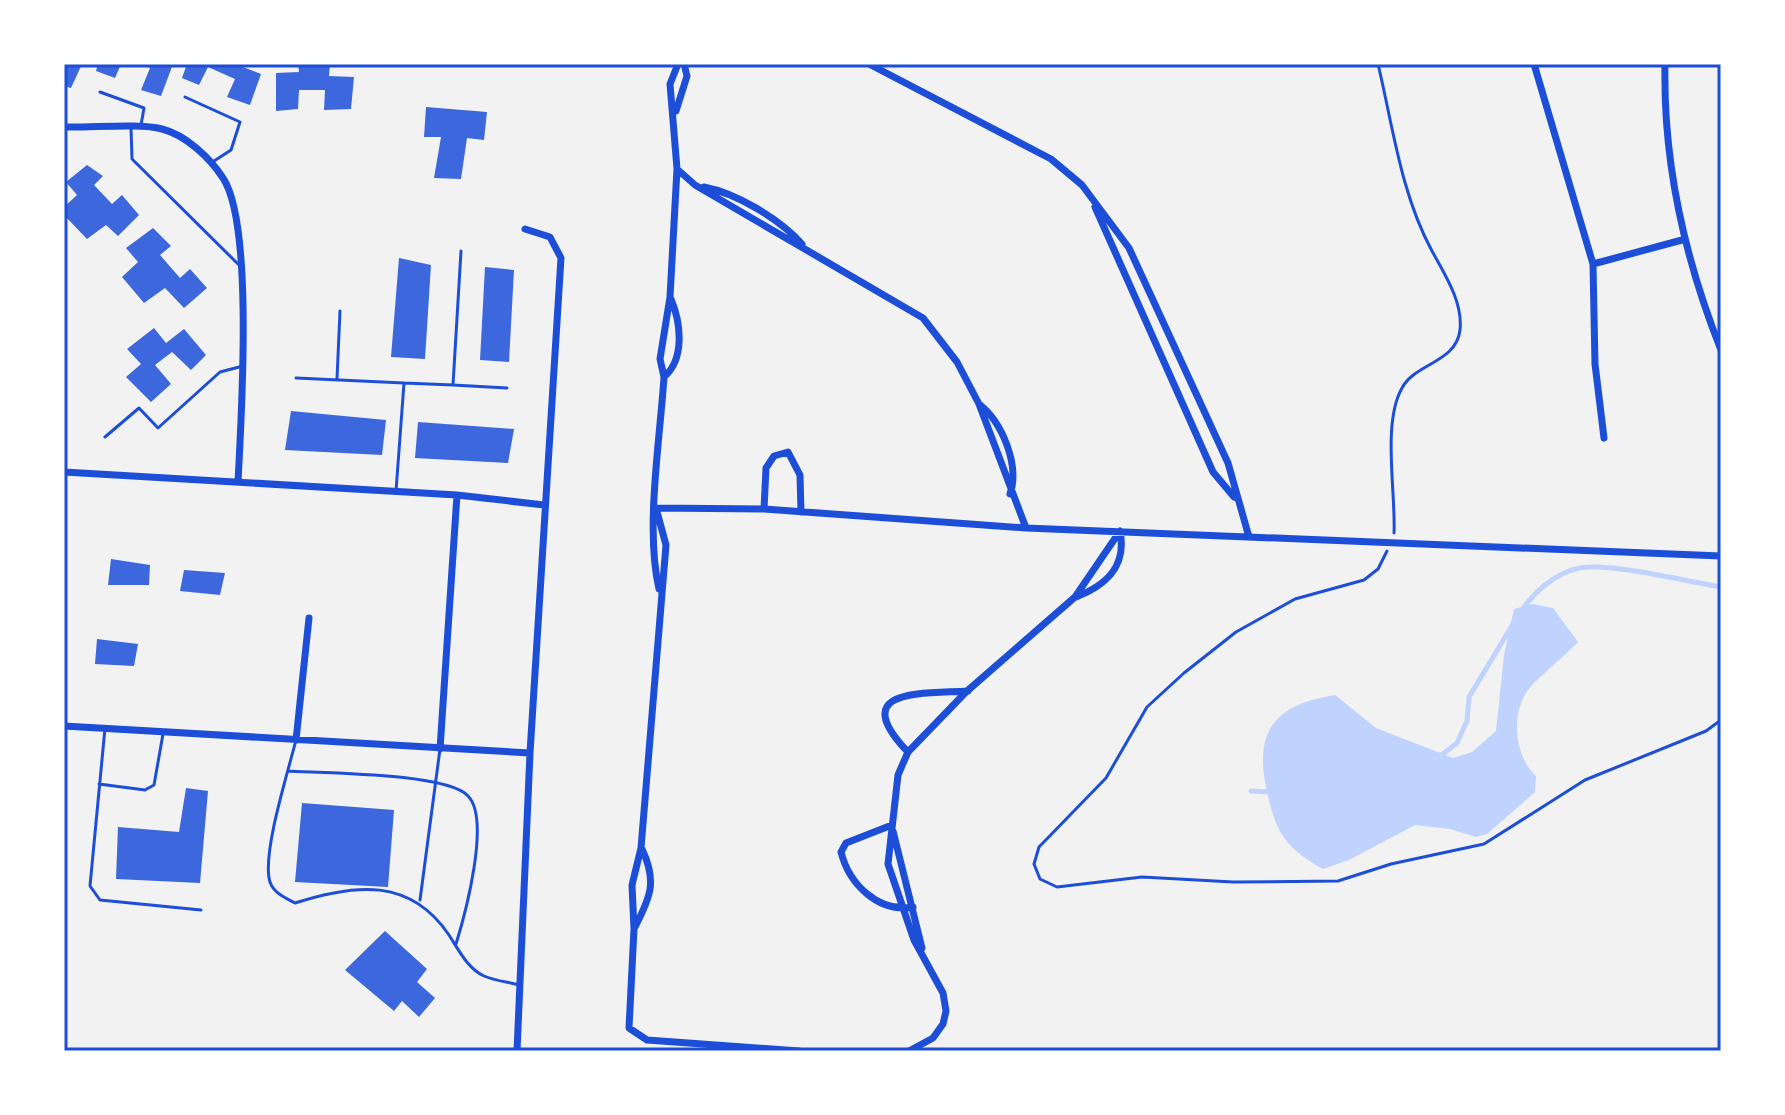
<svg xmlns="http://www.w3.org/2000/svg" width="1785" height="1115" font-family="Figtree,sans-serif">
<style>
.water{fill:#bfd3fe}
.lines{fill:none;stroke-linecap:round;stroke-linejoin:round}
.stream{stroke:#bfd3fe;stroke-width:5}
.building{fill:#3d67dc}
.path{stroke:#1d4ed8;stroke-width:3}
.service{stroke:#1d4ed8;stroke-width:3}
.minor{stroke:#1d4ed8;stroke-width:7}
.neatline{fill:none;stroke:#1d4ed8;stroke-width:3}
</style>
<rect width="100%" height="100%" fill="#f2f2f2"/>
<!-- water -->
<path class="water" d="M1533 604 1553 608 1578 642C1565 656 1537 678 1528 690 1510 715 1515 757 1536 776L1535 792 1487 834 1476 837 1450 829 1415 825 1349 860 1323 869C1283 847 1275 830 1266 787 1254 728 1278 704 1335 695L1376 728 1453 758 1472 752 1496 731 1504 655 1514 609Z"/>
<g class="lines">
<!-- stream -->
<path class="stream" d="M1523 609C1537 588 1563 567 1590 567 1624 566 1685 581 1721 587
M1438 758 1457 743 1467 721 1469 697 1513 624
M1251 791 1271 792"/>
</g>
<!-- building -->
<path class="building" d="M64 64H82L71 88 64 86Z
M98 64H121L115 78 96 71Z
M141 64H173L161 96 141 90 150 68Z
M187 64H244L243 67 261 74 250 105 227 97 235 79 208 67 199 85 182 78Z
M298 64H330L329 76 354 77 351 109 324 110 325 90H299L298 109 276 111V73L299 72Z
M426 107 487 112 484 140 467 138 461 179 434 178 441 137H424Z
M87 165 103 176 94 185 112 204 122 195 139 215 118 236 106 225 87 239 64 215V207L77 195 66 182Z
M153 228 171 246 160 255 180 278 190 269 207 288 184 308 165 288 144 303 122 277 138 262 126 248Z
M399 258 431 265 425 359 391 357Z
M485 267 514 270 509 362 480 360Z
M154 328 166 343 184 329 206 355 191 370 172 352 155 365 171 384 151 402 126 377 141 364 127 349Z
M291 411 386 420 382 455 285 450Z
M418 422 514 429 508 463 415 458Z
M111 559 150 565 149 585H108Z
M184 570 225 573 220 595 180 591Z
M97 639 138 644 134 666 95 664Z
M186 788 208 791 200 883 116 879 118 827 179 832Z
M302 803 394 810 388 887 295 882Z
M385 931 427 969 417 982 435 998 419 1017 402 1001 394 1011 345 970Z"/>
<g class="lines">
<!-- path -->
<path class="path" d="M1378 64C1393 127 1401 194 1432 251 1445 275 1463 302 1460 330 1456 363 1415 363 1402 388 1382 423 1396 493 1394 533
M1387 551 1378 569 1364 580 1295 599 1236 632 1184 673 1147 707 1106 778 1039 847 1034 864 1040 879 1057 887 1142 877 1233 882 1338 881 1391 864 1484 844 1585 780 1706 731 1721 720"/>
<!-- service -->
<path class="service" d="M100 92 144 108 141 125
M185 97 240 122 231 150 214 161
M131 128 132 159 238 264
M296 378 404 383 396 491
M337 379 340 311
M404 383 453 385 461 251
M453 385 507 388
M105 437 139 408 158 428 220 372 243 366
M105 728 90 886 100 900 201 910
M296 740C288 772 264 847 269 878 271 892 284 897 295 903 354 884 410 877 449 935 458 949 468 969 484 976 495 981 509 982 520 985
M288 771C322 773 447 773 468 796 491 819 465 915 456 944
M99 784 145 790 154 785 163 734
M420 900 440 749"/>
<!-- minor -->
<path class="minor" d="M869 64 1051 159 1082 185 1129 248 1228 463 1249 537
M1534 64 1593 264 1595 364 1604 438
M1665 64C1663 164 1684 257 1721 350
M676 111 687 76 684 64
M64 127C90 128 139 123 162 129 186 135 210 158 223 178 254 225 241 420 238 482
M677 169 695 185 923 318 957 362 979 404 1026 528
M704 187C736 193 780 219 802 244
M1095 207 1213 472 1234 497
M1593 264 1682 240
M664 377C685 359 681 323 671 299
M979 404C1002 422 1020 465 1010 494
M64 472 457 495 544 505
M656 508 764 509 1026 528 1721 556
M656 508 666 545 641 848 632 885 634 929 629 1028 647 1040 799 1051
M764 509 766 468 774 456 788 452 800 475 801 512
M659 589C645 529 660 440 664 377L660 359 670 297 677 169 670 84 678 64
M1076 597C1107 585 1127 566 1120 531
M64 726 530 753
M296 740 309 618
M440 749 457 495
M908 752C847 688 921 694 968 691
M892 825 846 843 841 852C849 884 878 913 913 907
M893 831 922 948
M635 927C651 896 657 881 642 849
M517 1051 530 753 561 258 550 237 525 229
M909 1051 933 1038 943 1024 946 1011 943 993 914 940 888 864 898 775 908 752 966 692 1075 597 1120 531"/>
</g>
<!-- border -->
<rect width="1785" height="1115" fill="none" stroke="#ffffff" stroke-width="132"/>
<rect x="66" y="66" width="1653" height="983" class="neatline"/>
</svg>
